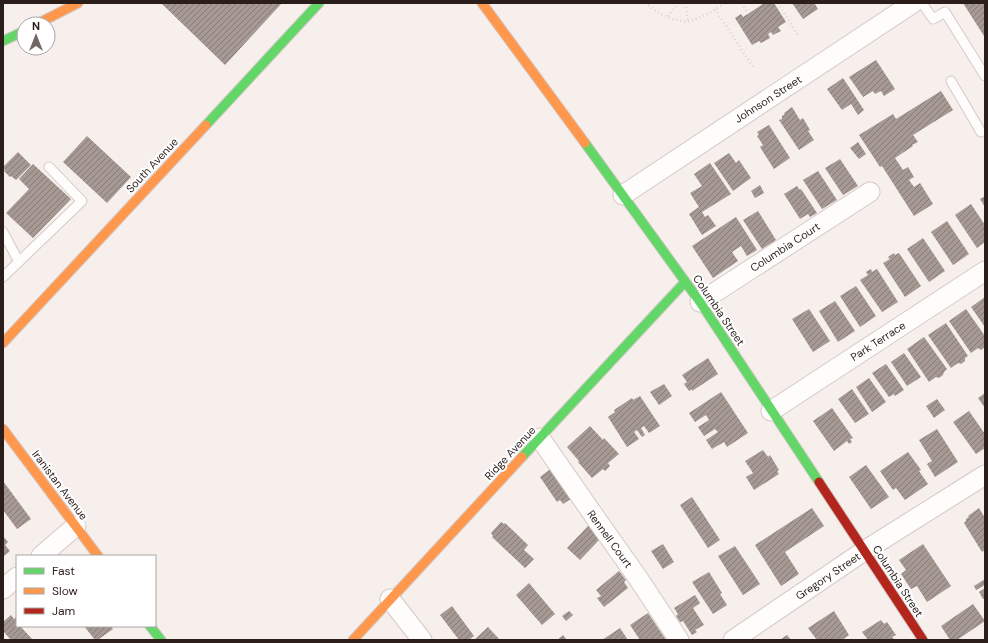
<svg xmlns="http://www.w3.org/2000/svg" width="988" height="643" font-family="'DM Sans',sans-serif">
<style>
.building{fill:url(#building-hatch)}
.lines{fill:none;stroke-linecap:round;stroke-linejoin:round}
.lane-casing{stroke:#d4c9c6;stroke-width:11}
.street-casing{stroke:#d4c9c6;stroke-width:21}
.fast-casing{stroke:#d4c9c6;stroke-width:11}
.slow-casing{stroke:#d4c9c6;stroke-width:11}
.jam-casing{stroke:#d4c9c6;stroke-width:11}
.path{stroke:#d8d5d3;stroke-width:2.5;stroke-dasharray:1 3;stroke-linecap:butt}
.lane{stroke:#fefdfc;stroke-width:9}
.street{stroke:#fefdfc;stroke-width:19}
.fast{stroke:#63d668;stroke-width:9}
.slow{stroke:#ff974d;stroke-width:9}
.jam{stroke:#b3261e;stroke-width:9}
.labels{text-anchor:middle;stroke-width:4;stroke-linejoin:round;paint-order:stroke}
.street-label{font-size:11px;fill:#2a1d1a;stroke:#fff}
</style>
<defs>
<pattern id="building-hatch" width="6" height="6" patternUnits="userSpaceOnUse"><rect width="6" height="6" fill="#a69893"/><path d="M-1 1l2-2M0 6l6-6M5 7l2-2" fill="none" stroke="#877b77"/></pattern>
</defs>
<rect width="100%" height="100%" fill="#f7efec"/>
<!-- building -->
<path class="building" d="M161 3H282L225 65Z
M763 3H774L786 22 778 27 781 31 773 35 771 32 768 34 770 38 761 43 759 41 752 45 735 18 741 14 743 17 763 4Z
M792 3H818L815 4 818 9 803 19Z
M963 3H985V36H984Z
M876 60 895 89 884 96 881 91 875 94 873 91 863 97 849 77Z
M843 78 864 110 858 115 851 104 842 110 827 89Z
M941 91 953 110 913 135 918 142 912 145 913 146 895 158 903 170 908 167 914 177 909 180 914 187 920 183 933 204 914 216 882 166 880 167 859 135 893 114 896 119Z
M792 107 800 120 803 118 810 130 808 131 814 140 799 150 779 120 782 119V116L785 114 784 113Z
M769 125 790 158 774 169 760 147 763 145 757 136 759 135 757 132Z
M87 136 131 177 107 203 63 162Z
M858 142 866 154 859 159 850 148Z
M18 152 31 165 16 180 11 176 10 177 4 171 5 170 3 167Z
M729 153 736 163 739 160 751 178 733 191 714 163Z
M840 159 858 186 843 195 825 168Z
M710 163 731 194 702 212 705 217 708 215 716 226 702 235 689 214 699 207 690 193 702 186 694 174Z
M33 164 71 199 33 238 6 213 29 189 19 179Z
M818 171 837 200 822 209 803 180Z
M760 185 764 193 755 198 751 191Z
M797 186 800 190 801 189 817 213 810 217 808 214 800 219 784 194Z
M985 196V207L980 199Z
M971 204 985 225V242L977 248 955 215Z
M758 211 776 240 762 249 743 220Z
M736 217 757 250 747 256 741 246 732 252 738 261 713 278 692 246Z
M947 221 969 254 953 265 931 232Z
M923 238 945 271 929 282 907 249Z
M894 253 895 255 899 253 921 286 905 297 883 263 890 259 888 257Z
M871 269 872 272 877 269 898 302 882 312 860 280 868 275 866 272Z
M856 286 876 316 860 327 840 296Z
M985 297V327L971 307Z
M835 301 855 331 838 342 819 311Z
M809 309 830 341 813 352 792 319Z
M966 309 985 336V347L981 350 978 348 971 353 949 321Z
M946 323 968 356 965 358V361L961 364 958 363 951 368 928 335Z
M924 337 947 369 944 372 943 375 939 378 936 377 929 382 907 349Z
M904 353 921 377 907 386 891 362Z
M708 358 718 374 692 391V389L689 391 684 384 687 382 682 375Z
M886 364 904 390 895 396 894 394 889 397 872 373Z
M869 378 886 402 872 412 856 387Z
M664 384 672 396 659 405 650 392Z
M852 389 869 414 855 423 838 399Z
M721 392 748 433 727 447 724 442 712 449 706 440 718 432 715 429 704 436 698 427 709 420 706 415 695 422 689 413Z
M985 393V408L978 398Z
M640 396 660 426 649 433 644 426 641 428 645 435 642 437 637 430 634 432 639 439 627 447 608 417 615 412 614 410 632 398 633 400Z
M937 399 945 410 934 418 926 406Z
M832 408 853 438 850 439 852 442 849 444 847 441 834 451 813 421Z
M969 411 985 434V448L976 454 953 422Z
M590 426 603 440 604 438 619 454 608 463 610 466 605 471 603 469 592 478 578 462 579 461 567 447Z
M937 429 958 462 935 477 927 464 932 461 919 440Z
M763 450 768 457 770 455 779 470 777 471 779 474 754 490 746 477 753 473 745 461Z
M908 452 921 470 919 471 928 484 905 500 896 488 893 490 880 471Z
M866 465 889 497 871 509 849 477Z
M553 467 571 499 563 504 560 500 557 502 540 477Z
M3 481 31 519 17 529 3 510Z
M692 497 720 540 708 548 680 505Z
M812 508 824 526 785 552 799 574 781 586 755 545Z
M979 508 985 518V550L982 552 964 523 966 521V519L969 517 968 516Z
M501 522 504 524 505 523 528 545 524 550 534 559 525 568 492 537 493 536 491 533Z
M588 526 601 538 580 560 567 548Z
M3 536 8 542 5 545 10 551 3 557Z
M663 544 674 562 663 569 651 551Z
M923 544 951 586 927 602 917 586 911 589 901 574 906 570 899 560Z
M735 546 760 584 743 595 718 556Z
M619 571 626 580 624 582 628 588 604 607 597 598 601 596 596 590Z
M709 572 722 593 720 594 727 605 713 614 692 582Z
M985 579V585L976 590 974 586Z
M529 583 555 614 542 625 516 595Z
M985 588V599H983L979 592Z
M695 595 700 603 693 608 704 625 695 630 697 632 692 635 683 621 680 622 676 616 678 614 674 608Z
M973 604 985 621 957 640H950L941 626Z
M452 606 474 636 469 640H459L440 615Z
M569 611 573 615 566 621 562 616Z
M834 611 849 635 842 640H817L808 628Z
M648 613 666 640H640L630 625Z
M11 615 14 619 17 616V626H20L33 640H11L3 631V622Z
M881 620 884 624 887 622 896 635 892 637 895 640H868L862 632Z
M84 626H111L113 629 99 639V640H95Z
M488 627 500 640H474Z
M620 628 628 640H602Z
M563 635 567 640H557Z
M787 635 791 640H780Z"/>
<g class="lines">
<!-- lane casing -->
<g class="lane-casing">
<path id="lane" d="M922 3 933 19 945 12 985 76
M951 81 981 132
M3 232 19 262
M3 277 82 201 49 167"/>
</g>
<!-- street casing -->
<g class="street-casing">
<path id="street" d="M623 195 913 3
M700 302 870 192
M771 411 985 271
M540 438 597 520 638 578 679 640
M41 556 76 526
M3 589 17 577
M390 599 422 640
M733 640 864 551 985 475"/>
</g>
<!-- fast casing -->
<g class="fast-casing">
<path id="fast" d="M3 41 24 31
M206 125 319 3
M585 143 700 302 819 482
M522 457 685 282
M150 626 161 640"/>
</g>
<!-- slow casing -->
<g class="slow-casing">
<path id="slow" d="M482 3 585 143
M37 24 78 3
M3 343 206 125
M3 429 98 556
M353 640 522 457"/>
</g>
<!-- jam casing -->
<g class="jam-casing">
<path id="jam" d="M819 482 923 640"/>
</g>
<!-- path -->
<path class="path" d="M645 3 660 14 673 19 688 22 706 15 725 3
M686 3 688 22
M742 3 748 14
M778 3 799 37
M846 3 847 5
M715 9 753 67
M668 16 679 3"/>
<!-- lane -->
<use href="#lane" class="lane"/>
<!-- street -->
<use href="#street" class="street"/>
<!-- fast -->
<use href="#fast" class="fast"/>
<!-- slow -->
<use href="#slow" class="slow"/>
<!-- jam -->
<use href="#jam" class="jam"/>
</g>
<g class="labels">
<!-- street labels -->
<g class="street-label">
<text transform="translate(768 99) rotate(-33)" y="4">Johnson Street</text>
<text transform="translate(152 165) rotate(-47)" y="4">South Avenue</text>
<text transform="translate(785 247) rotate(-33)" y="4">Columbia Court</text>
<text transform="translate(719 310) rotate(56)" y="4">Columbia Street</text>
<text transform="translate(878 341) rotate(-33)" y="4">Park Terrace</text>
<text transform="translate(510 453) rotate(-47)" y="4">Ridge Avenue</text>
<text transform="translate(60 485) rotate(53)" y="4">Iranistan Avenue</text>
<text transform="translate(610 539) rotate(54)" y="4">Rennell Court</text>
<text transform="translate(828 576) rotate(-34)" y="4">Gregory Street</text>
<text transform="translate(898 581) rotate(57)" y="4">Columbia Street</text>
</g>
</g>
<!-- border -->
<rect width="988" height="643" fill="none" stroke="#2a1d1a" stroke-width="8"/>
<!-- legend -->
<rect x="16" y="555" width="140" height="72" fill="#ffffff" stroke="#aaa5a3"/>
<rect x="24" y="568" width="20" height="6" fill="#63d668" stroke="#aaa5a3"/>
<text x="52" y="575" font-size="12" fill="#2a1d1a">Fast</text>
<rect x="24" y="588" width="20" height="6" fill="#ff974d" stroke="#aaa5a3"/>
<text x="52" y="595" font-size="12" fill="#2a1d1a">Slow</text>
<rect x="24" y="608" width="20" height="6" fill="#b3261e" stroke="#aaa5a3"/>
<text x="52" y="615" font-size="12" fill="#2a1d1a">Jam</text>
<!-- north arrow -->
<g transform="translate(36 36)"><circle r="19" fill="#ffffff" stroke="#aaa5a3"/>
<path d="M0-3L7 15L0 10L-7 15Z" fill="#726664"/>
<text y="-6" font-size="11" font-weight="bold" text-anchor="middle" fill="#2a1d1a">N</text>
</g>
</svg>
